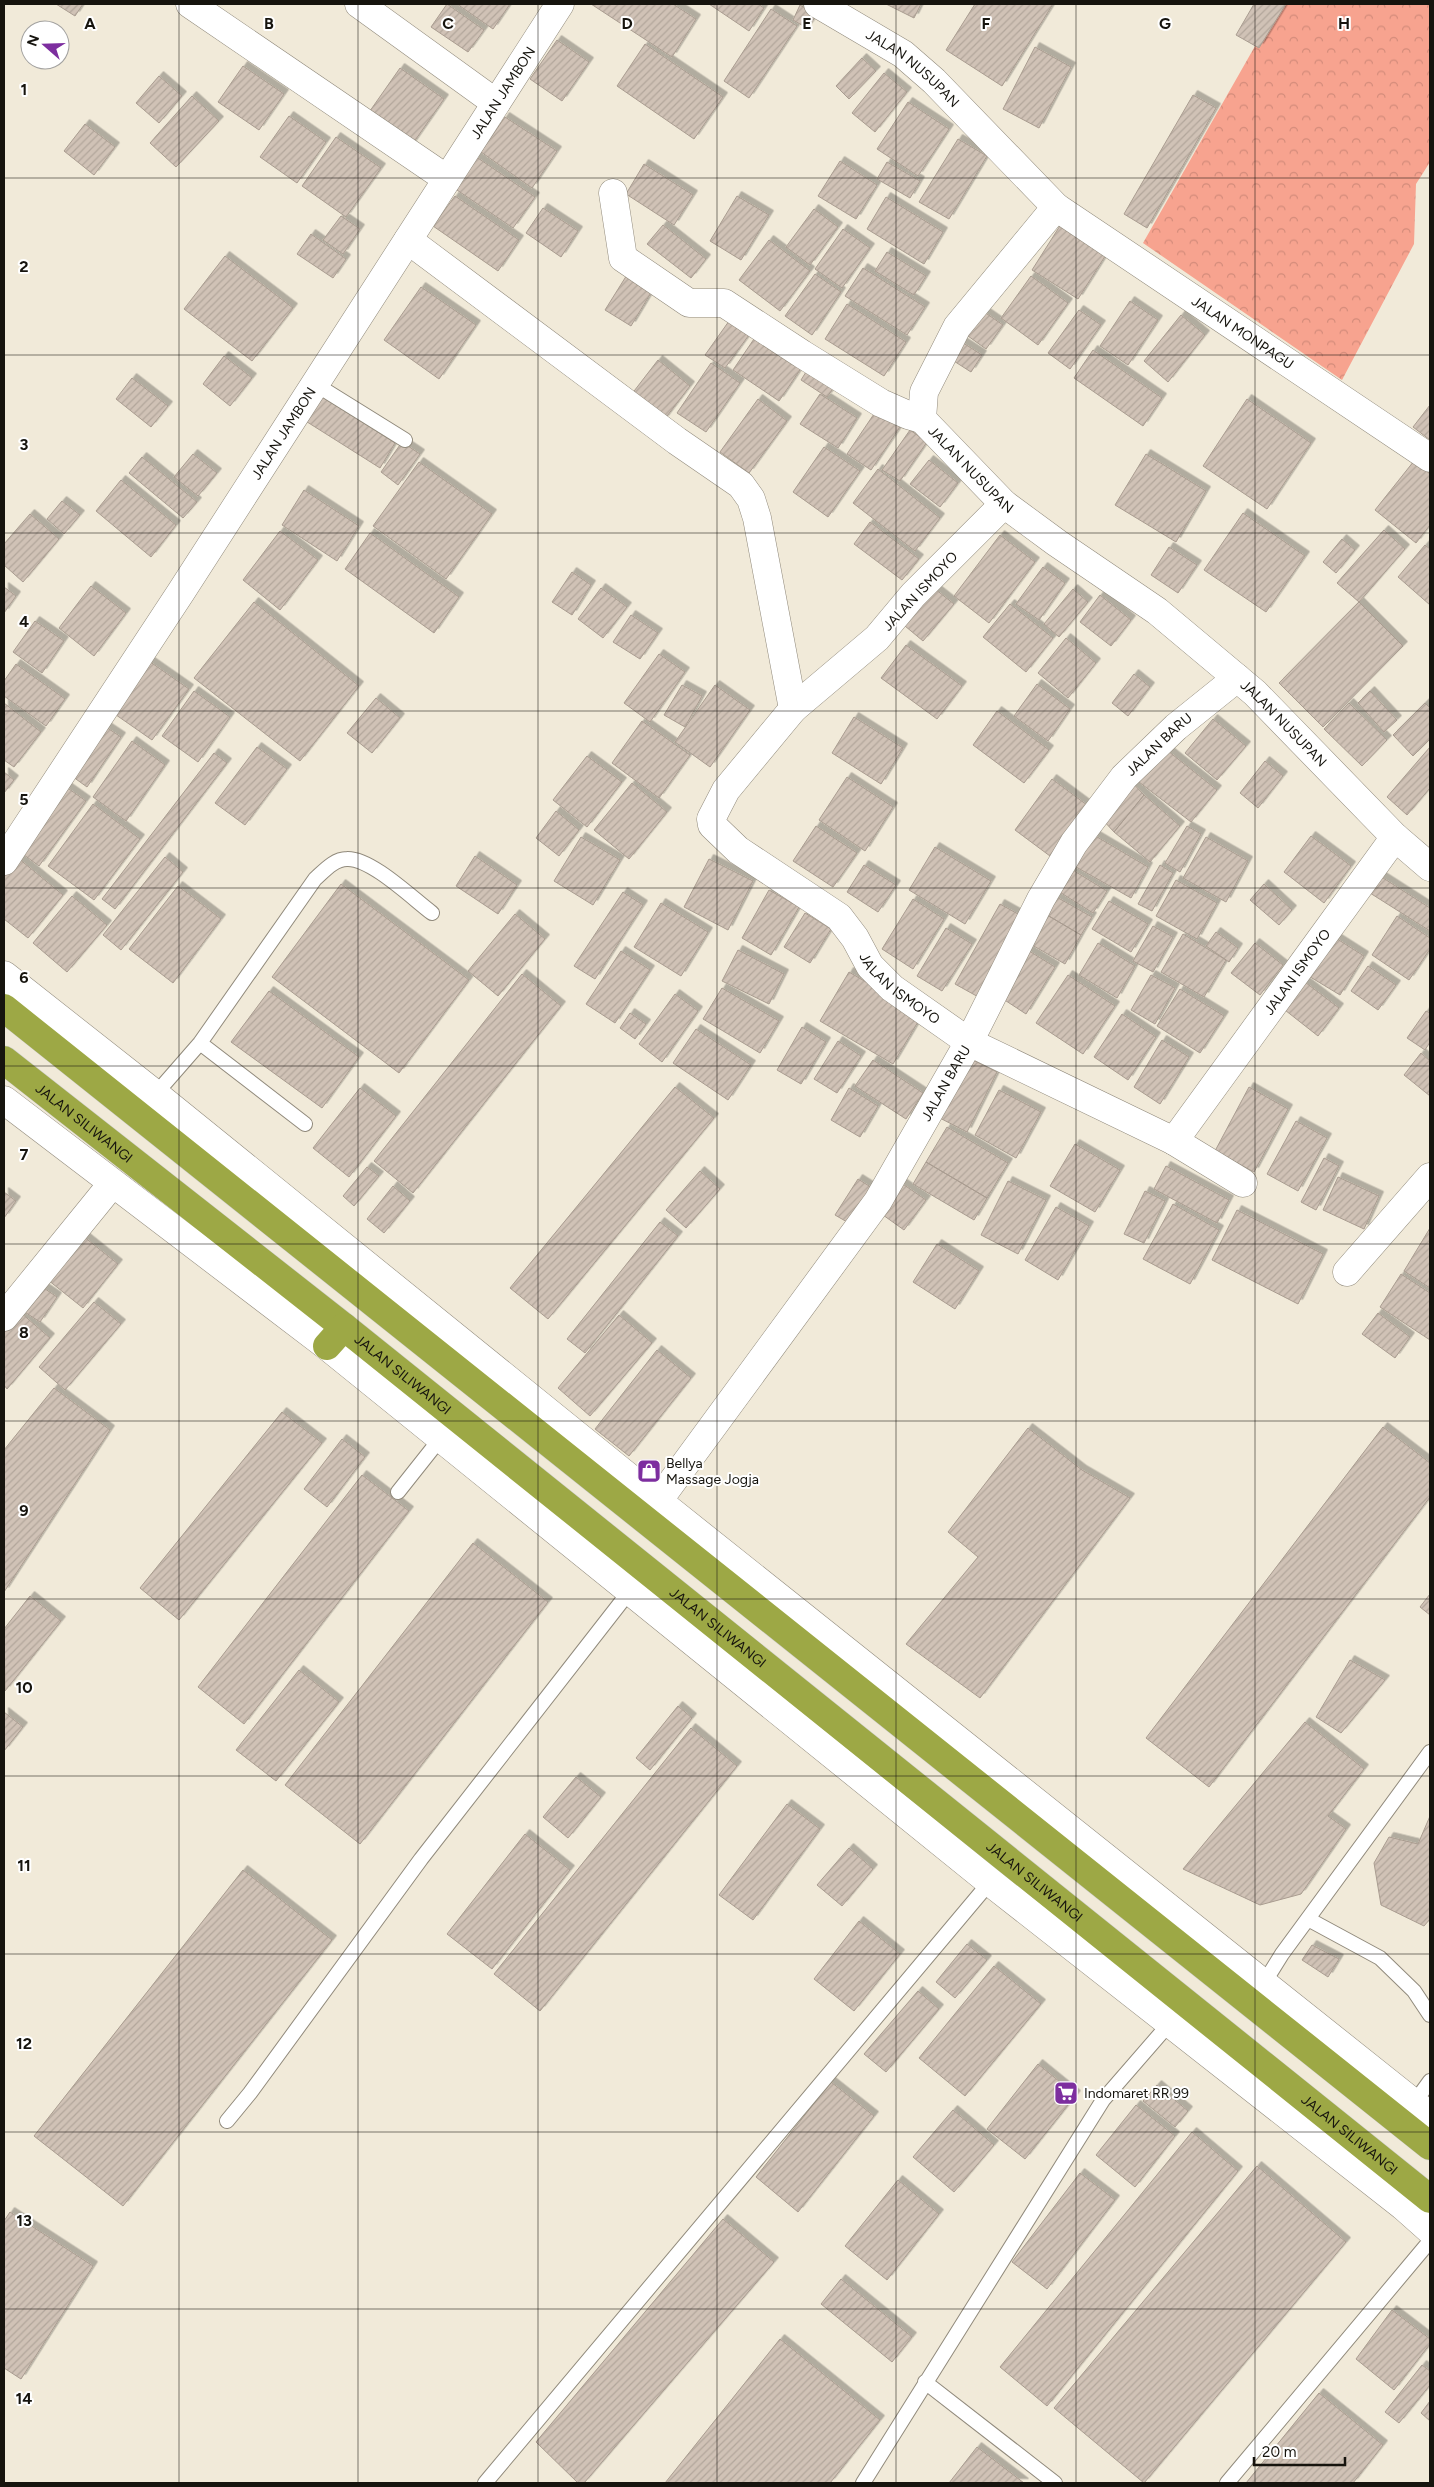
<svg xmlns="http://www.w3.org/2000/svg" width="1434" height="2487" font-family="Figtree,sans-serif">
<style>
.forest{fill:url(#forest-crowns)}
.building{fill:url(#building-hatch);stroke:#a99c90;filter:url(#shadow)}
.lines{fill:none;stroke-linecap:round;stroke-linejoin:round}
.lane-casing{stroke:#918a7c;stroke-width:16}
.street-casing{stroke:#918a7c;stroke-width:29}
.secondary-casing{stroke:#918a7c;stroke-width:29}
.highway-casing{stroke:#d0d0cf;stroke-width:29}
.lane{stroke:#fff;stroke-width:14}
.street{stroke:#fff;stroke-width:28}
.secondary{stroke:#fff;stroke-width:28}
.highway{stroke:#9da845;stroke-width:28}
.grid{fill:none;stroke:#16140e;stroke-width:1;stroke-opacity:0.55}
.labels{text-anchor:middle;stroke-width:4;stroke-linejoin:round;paint-order:stroke}
.street-label{font-size:14px;fill:#16140e;stroke:#fff}
.poi-label{font-size:14px;fill:#16140e;stroke:#fff;text-anchor:start}
.grid-label{font-size:16px;text-anchor:middle;font-weight:bold;fill:#16140e;stroke:#fff;stroke-width:4;stroke-linejoin:round;paint-order:stroke}
</style>
<defs>
<pattern id="forest-crowns" width="20" height="18" patternUnits="userSpaceOnUse" patternTransform="scale(1.25)"><rect width="20" height="18" fill="#f7a38f"/><path d="M2 6a3 3 0 1 1 6 0M12 15a3 3 0 1 1 6 0" fill="none" stroke="#d38b7a"/></pattern>
<pattern id="building-hatch" width="6" height="6" patternUnits="userSpaceOnUse" patternTransform="scale(1.25)"><rect width="6" height="6" fill="#d0c2b6"/><path d="M-1 1l2-2M0 6l6-6M5 7l2-2" fill="none" stroke="#b2a69b"/></pattern>
<filter id="shadow"><feDropShadow dx="4.5" dy="-4.5" stdDeviation="0" flood-color="#0004"/></filter>
</defs>
<rect width="100%" height="100%" fill="#f1ead9"/>
<!-- forest -->
<path class="forest" d="M1279 4H1430V162L1416 184 1414 244 1342 380 1143 243Z"/>
<!-- building -->
<path class="building" d="M56 4H83L75 16Z
M447 4 484 30 468 52 431 27Z
M457 4H510L493 29Z
M591 4H673L696 19 672 57Z
M709 4H758L764 8 749 31Z
M886 4H921L914 18Z
M975 4H1053L1002 86 946 50Z
M1254 4H1286L1259 48 1236 35Z
M800 5 817 15 807 28 793 20Z
M771 9 797 26 749 98 724 81Z
M557 40 589 62 562 101 530 79Z
M645 44 723 97 694 139 617 86Z
M1035 47 1071 67 1039 128 1003 109Z
M862 58 876 71 849 99 836 86Z
M243 66 284 94 259 130 218 102Z
M400 68 444 99 409 149 365 118Z
M884 73 907 92 875 132 852 113Z
M159 76 182 96 159 123 136 103Z
M1193 95 1216 108 1147 228 1124 214Z
M192 96 219 121 176 167 150 143Z
M908 102 949 129 918 176 877 149Z
M289 116 326 142 297 183 260 157Z
M505 117 557 151 532 188 481 152Z
M85 124 115 147 94 175 64 151Z
M336 137 381 168 346 217 302 186Z
M958 139 987 156 949 219 919 202Z
M475 156 535 197 513 228 454 188Z
M840 161 877 185 856 219 818 196Z
M887 162 920 181 910 198 877 179Z
M644 164 693 195 674 225 626 194Z
M455 196 519 240 498 271 433 226Z
M737 196 769 215 741 260 710 241Z
M886 197 943 232 924 264 867 229Z
M543 208 578 231 561 257 526 233Z
M814 209 838 227 810 265 786 247Z
M341 216 360 229 343 254 323 240Z
M1063 221 1109 250 1078 299 1032 270Z
M663 225 706 259 691 278 647 244Z
M843 229 870 248 842 288 815 269Z
M311 234 346 259 333 278 297 254Z
M769 240 810 271 780 311 739 280Z
M887 252 926 276 914 295 875 271Z
M225 256 293 308 252 361 184 309Z
M863 268 925 307 907 335 845 296Z
M630 270 655 286 631 326 605 310Z
M815 274 841 292 812 335 785 316Z
M1031 276 1068 303 1038 345 1001 318Z
M421 287 476 325 439 379 384 340Z
M1130 301 1158 320 1128 365 1100 346Z
M847 304 906 342 884 376 825 339Z
M977 307 1003 325 986 349 961 331Z
M1079 310 1101 325 1070 369 1048 353Z
M734 314 754 328 725 368 705 355Z
M1181 315 1205 335 1168 382 1144 361Z
M758 333 804 364 779 401 733 370Z
M957 339 982 355 971 372 946 356Z
M1093 350 1162 398 1143 426 1074 378Z
M224 356 252 378 230 406 203 384Z
M658 360 690 386 664 420 631 395Z
M711 363 740 383 706 432 677 413Z
M811 364 838 382 827 397 801 380Z
M132 378 168 406 151 427 116 399Z
M820 394 857 418 838 448 800 424Z
M320 395 395 443 380 468 304 420Z
M758 399 787 421 749 473 720 452Z
M1247 399 1311 443 1267 509 1203 466Z
M1430 405V440L1413 427Z
M878 408 902 424 871 470 847 454Z
M910 430 927 442 900 481 882 470Z
M402 442 420 454 398 485 381 472Z
M824 447 860 471 828 517 793 492Z
M193 454 217 473 198 496 174 477Z
M1146 454 1206 491 1176 542 1115 505Z
M142 457 197 502 183 518 129 473Z
M929 460 958 483 940 507 910 484Z
M1414 461 1430 474V525L1416 543 1375 510Z
M419 462 492 514 446 579 373 526Z
M878 469 940 518 915 551 853 503Z
M121 480 176 525 151 557 96 511Z
M304 490 359 526 337 561 282 525Z
M62 501 80 515 64 534 47 519Z
M1243 513 1305 556 1266 612 1204 570Z
M30 514 59 539 23 582 4 565V544Z
M870 522 919 559 902 580 854 544Z
M1384 530 1405 549 1359 602 1337 583Z
M280 531 318 560 280 610 243 580Z
M370 533 459 597 434 633 345 569Z
M1000 535 1035 562 989 623 954 596Z
M1342 539 1355 550 1336 573 1323 562Z
M1425 545 1430 549V605L1398 577Z
M1169 547 1197 565 1178 593 1151 575Z
M1043 567 1065 583 1039 620 1016 604Z
M572 572 591 585 572 615 552 602Z
M930 585 954 604 923 641 899 621Z
M91 586 126 613 94 656 59 628Z
M4 587 16 596 4 613Z
M601 588 627 607 603 638 578 619Z
M1073 589 1088 602 1059 637 1044 624Z
M1100 595 1131 620 1111 646 1080 622Z
M254 602 359 686 300 761 194 678Z
M1359 602 1403 646 1323 727 1279 683Z
M1010 604 1053 638 1026 672 983 637Z
M631 615 658 633 640 659 613 642Z
M35 621 64 641 42 673 13 652Z
M1066 638 1096 663 1068 698 1038 673Z
M906 645 962 686 937 719 881 678Z
M659 654 685 672 650 722 624 703Z
M146 659 189 689 152 740 109 710Z
M16 664 65 699 46 726 4 696V681Z
M1134 674 1150 687 1128 716 1112 703Z
M1037 684 1070 709 1048 741 1014 716Z
M682 685 702 696 685 727 664 715Z
M715 685 750 710 710 767 675 742Z
M194 691 230 717 198 762 162 736Z
M1370 691 1397 720 1384 732 1358 703Z
M376 698 400 718 372 753 347 733Z
M4 703 41 732 14 767 4 760Z
M1349 703 1387 740 1362 766 1324 729Z
M1425 703 1430 708V739L1413 756 1393 735Z
M997 711 1049 750 1024 783 973 745Z
M854 717 903 748 881 784 832 753Z
M1213 719 1246 746 1217 780 1185 753Z
M642 721 690 755 659 798 612 763Z
M103 725 121 737 87 787 69 774Z
M132 741 165 765 126 821 93 797Z
M257 747 287 769 245 825 215 803Z
M1430 747V788L1407 815 1387 797Z
M1168 751 1217 790 1191 822 1139 782Z
M214 753 227 763 115 909 102 899Z
M587 756 622 782 587 827 553 800Z
M1265 761 1283 776 1258 808 1240 793Z
M4 772 14 780 4 793Z
M847 777 893 807 865 851 819 820Z
M1052 779 1091 808 1054 859 1015 830Z
M1130 780 1144 795 1114 832 1102 819Z
M632 783 667 812 629 859 594 830Z
M62 784 86 801 39 866 16 849Z
M1144 795 1180 826 1150 862 1114 832Z
M93 804 140 839 94 900 48 866Z
M556 811 579 830 559 856 536 838Z
M816 826 857 853 833 887 793 861Z
M1187 826 1201 834 1180 872 1165 863Z
M1087 831 1148 867 1131 898 1069 863Z
M1311 836 1351 866 1324 903 1284 872Z
M581 837 620 860 593 905 554 881Z
M1206 837 1248 861 1226 902 1183 878Z
M935 847 991 881 965 924 909 890Z
M475 856 517 885 498 914 456 886Z
M165 857 183 872 121 950 103 935Z
M18 858 63 895 28 938 4 919V875Z
M709 859 753 881 728 930 684 907Z
M864 865 896 885 878 912 847 892Z
M1160 865 1173 873 1152 911 1138 904Z
M1071 869 1107 891 1093 913 1058 891Z
M1380 876 1430 908V931L1370 893Z
M1176 880 1217 903 1197 939 1156 916Z
M341 884 469 980 399 1073 272 977Z
M1264 884 1292 910 1279 925 1250 900Z
M178 886 221 919 173 983 129 949Z
M769 890 799 907 771 955 742 938Z
M623 892 643 905 595 979 574 966Z
M1053 895 1092 917 1081 935 1042 912Z
M72 896 107 925 67 972 33 943Z
M913 899 944 919 913 969 882 949Z
M1109 901 1148 924 1131 952 1092 929Z
M661 903 708 932 681 976 634 947Z
M1000 904 1027 919 982 999 955 984Z
M1042 912 1081 935 1065 964 1025 941Z
M805 913 831 929 810 963 784 947Z
M515 914 545 939 498 996 468 971Z
M1397 916 1430 938V949L1409 980 1372 955Z
M1153 926 1173 937 1153 972 1133 961Z
M946 928 972 944 942 991 917 976Z
M1216 932 1238 948 1229 962 1206 946Z
M1183 934 1226 960 1204 997 1161 972Z
M1331 935 1364 956 1340 995 1307 975Z
M1098 943 1135 966 1117 998 1079 975Z
M1255 943 1283 965 1260 995 1231 973Z
M1026 949 1055 967 1026 1014 997 995Z
M738 950 784 974 769 1004 722 981Z
M621 951 650 970 615 1023 586 1004Z
M1368 966 1396 985 1378 1010 1351 991Z
M849 972 922 1015 893 1064 820 1021Z
M522 974 561 1006 413 1193 374 1161Z
M1068 975 1115 1006 1083 1054 1036 1023Z
M1151 975 1175 988 1155 1024 1131 1010Z
M1297 976 1339 1008 1318 1036 1276 1003Z
M722 988 779 1021 760 1053 703 1019Z
M1180 989 1224 1016 1200 1053 1157 1026Z
M269 991 359 1057 322 1108 231 1042Z
M675 994 698 1011 662 1062 639 1044Z
M1426 1011 1430 1013V1042L1425 1050 1407 1038Z
M630 1013 646 1024 635 1039 620 1028Z
M1122 1014 1156 1037 1128 1080 1094 1057Z
M802 1027 826 1042 801 1084 777 1070Z
M696 1029 751 1065 728 1100 673 1063Z
M1162 1040 1189 1057 1160 1104 1134 1087Z
M838 1041 861 1056 837 1093 814 1079Z
M1421 1053 1430 1061V1096L1404 1075Z
M963 1055 997 1072 967 1132 934 1115Z
M873 1060 923 1093 906 1119 855 1086Z
M675 1087 714 1118 548 1319 510 1288Z
M1249 1087 1288 1109 1254 1172 1215 1151Z
M360 1088 396 1116 349 1177 313 1148Z
M849 1088 878 1106 860 1137 831 1120Z
M999 1090 1041 1112 1016 1158 975 1135Z
M1296 1121 1327 1138 1298 1191 1267 1174Z
M947 1127 1008 1163 987 1198 926 1162Z
M1075 1144 1120 1170 1095 1212 1050 1186Z
M1324 1158 1339 1166 1316 1210 1301 1202Z
M926 1162 987 1198 974 1220 913 1184Z
M1166 1166 1229 1200 1217 1223 1154 1189Z
M367 1167 379 1176 354 1206 343 1196Z
M700 1171 720 1189 686 1228 666 1210Z
M1338 1177 1379 1196 1364 1229 1323 1210Z
M858 1179 877 1191 854 1226 835 1215Z
M897 1180 926 1200 904 1230 876 1210Z
M1008 1181 1046 1200 1018 1254 981 1235Z
M393 1186 410 1201 384 1233 367 1219Z
M1145 1191 1165 1201 1144 1243 1124 1234Z
M4 1192 16 1201 4 1218Z
M1173 1204 1219 1230 1190 1284 1143 1259Z
M1056 1207 1089 1226 1058 1280 1025 1260Z
M1237 1210 1323 1254 1298 1304 1212 1260Z
M660 1222 678 1236 585 1353 567 1339Z
M1430 1228V1288L1404 1271Z
M78 1232 118 1264 83 1308 43 1276Z
M937 1244 979 1271 955 1309 913 1282Z
M1401 1274 1430 1293V1340L1380 1307Z
M35 1282 57 1297 40 1322 17 1307Z
M94 1302 121 1324 65 1390 39 1367Z
M20 1312 50 1338 7 1389 4 1385V1331Z
M1378 1313 1410 1337 1395 1358 1362 1334Z
M619 1315 652 1343 590 1416 558 1388Z
M657 1350 691 1378 629 1456 595 1429Z
M54 1388 110 1430 4 1592V1450Z
M282 1412 322 1443 179 1620 140 1588Z
M1383 1427 1430 1463V1497L1209 1787 1146 1738Z
M1028 1428 1082 1470 1130 1498 980 1698 906 1644 978 1557 948 1532Z
M342 1439 365 1457 327 1507 304 1489Z
M362 1475 409 1511 244 1724 198 1687Z
M473 1543 548 1602 360 1844 285 1785Z
M1430 1594V1615L1420 1607Z
M30 1596 61 1621 5 1691 4 1629Z
M1350 1660 1385 1680 1341 1733 1316 1717Z
M299 1670 339 1702 276 1781 236 1750Z
M678 1706 692 1718 650 1770 636 1758Z
M4 1712 23 1727 4 1751Z
M1305 1722 1364 1769 1328 1816 1346 1829 1301 1894 1260 1905 1183 1869Z
M691 1728 737 1766 540 2011 494 1974Z
M576 1777 601 1797 568 1838 543 1817Z
M787 1804 820 1829 753 1920 719 1895Z
M1430 1816V1919L1424 1926 1381 1905 1374 1863 1389 1837 1418 1844Z
M525 1834 570 1870 492 1969 447 1934Z
M849 1848 873 1869 842 1906 817 1885Z
M243 1870 332 1940 123 2206 34 2136Z
M859 1921 900 1954 854 2011 814 1979Z
M967 1944 987 1960 955 1998 936 1982Z
M1312 1945 1339 1959 1328 1977 1302 1960Z
M994 1966 1041 2004 965 2096 919 2058Z
M918 1991 939 2009 886 2072 864 2054Z
M1038 2064 1076 2095 1025 2159 987 2129Z
M831 2082 874 2116 798 2212 756 2177Z
M1157 2085 1188 2111 1175 2127 1143 2101Z
M1136 2105 1175 2136 1135 2187 1096 2155Z
M953 2110 994 2145 954 2192 913 2157Z
M1192 2132 1238 2171 1047 2406 1000 2367Z
M1257 2166 1346 2242 1144 2483 1054 2408Z
M1080 2173 1115 2200 1047 2289 1012 2262Z
M898 2180 939 2214 887 2280 845 2246Z
M10 2212 93 2266 21 2379 4 2368V2221Z
M723 2219 774 2262 584 2483H578L536 2442Z
M841 2279 912 2337 892 2362 821 2304Z
M1392 2310 1430 2339V2344L1394 2390 1356 2359Z
M780 2339 880 2420 830 2483H665Z
M1422 2365 1430 2371V2385L1399 2423 1385 2412Z
M1319 2393 1383 2445 1353 2483H1246Z
M1430 2401V2421L1421 2413Z
M977 2447 1024 2483H949Z"/>
<g class="lines">
<!-- lane casing -->
<g class="lane-casing">
<path id="lane" d="M315 384 405 440
M200 1043 305 1124
M152 1098 200 1043 315 879C324 871 334 859 347 859 371 858 412 898 432 913
M398 1492 440 1439
M1308 1919 1380 1958 1414 1991 1430 2015
M1264 1983 1282 1954 1430 1752
M1414 2103 1430 2081
M227 2121 250 2093 421 1859 629 1592
M925 2382 1055 2483
M485 2483 990 1882
M863 2483 1103 2100 1169 2024
M1227 2483 1430 2241"/>
</g>
<!-- street casing -->
<g class="street-casing">
<g id="street">
<path d="M190 4 447 179"/>
<path d="M359 4 496 103"/>
<path id="s1" d="M818 4 903 54 934 81 1056 207 957 327 924 392 922 419 1004 504 1057 543 1157 611 1255 693 1395 837 1430 867"/>
<path d="M613 193 623 258 689 303H724L802 354 881 403 908 415 922 419"/>
<path id="s2" d="M1056 207 1430 458"/>
<path d="M408 240 677 441 741 485 751 499 757 518 793 709"/>
<path id="s3" d="M1004 504 913 595 877 638 793 709 726 790 711 819 712 825 738 850 839 917 855 938 870 966 892 988 969 1042 1174 1141 1395 837"/>
<path d="M1174 1141 1243 1183"/>
<path d="M1347 1272 1430 1177"/>
<path d="M4 1317 112 1184"/>
<path id="s4" d="M658 1501 878 1201 969 1042 1041 899 1074 843 1124 777 1176 727 1237 678"/>
</g>
</g>
<!-- secondary casing -->
<g class="secondary-casing">
<g id="secondary">
<path id="s5" d="M4 861 181 592 560 4"/>
<path d="M4 975 155 1094 658 1501 1430 2116"/>
<path d="M4 1100 327 1346 990 1882 1403 2206 1430 2230"/>
</g>
</g>
<!-- highway casing -->
<g class="highway-casing">
<g id="highway">
<path d="M4 1008 1430 2146"/>
<path id="s6" d="M4 1060 344 1327 1430 2199"/>
<path d="M327 1346 344 1327"/>
</g>
</g>
<!-- lane -->
<use href="#lane" class="lane"/>
<!-- street -->
<use href="#street" class="street"/>
<!-- secondary -->
<use href="#secondary" class="secondary"/>
<!-- highway -->
<use href="#highway" class="highway"/>
</g>
<!-- grid -->
<path class="grid" d="M179 4V2483M358 4V2483M538 4V2483M717 4V2483M896 4V2483M1076 4V2483M1255 4V2483M4 178H1430M4 355H1430M4 533H1430M4 711H1430M4 888H1430M4 1066H1430M4 1244H1430M4 1421H1430M4 1599H1430M4 1776H1430M4 1954H1430M4 2132H1430M4 2309H1430"/>
<!-- icons -->
<defs>
<g id="shop-square" transform="scale(1.25)"><rect x="-9" y="-9" width="18" height="18" rx="4" fill="#7d2e9f" stroke="#fff"/><path d="M-5-2.5h2.3a2.7 3.5 0 0 1 5.4 0H5L5.5 6h-11ZM-1.5-2.5h3a1.5 2.3 0 0 0-3 0Z" fill="#fff"/></g>
<g id="supermarket-square" transform="scale(1.25)"><rect x="-9" y="-9" width="18" height="18" rx="4" fill="#7d2e9f" stroke="#fff"/><path d="M-6-5.5h2.5l.6 2H6L4.5 2H-2.5L-4.4-4H-6ZM-1.5 3.2a1.3 1.3 0 1 0 .1 0ZM3 3.2a1.3 1.3 0 1 0 .1 0Z" fill="#fff"/></g>
</defs>
<g fill-rule="evenodd">
<use href="#shop-square" x="649" y="1471"/>
<use href="#supermarket-square" x="1066" y="2093"/>
</g>
<g class="labels">
<!-- street labels -->
<g class="street-label">
<text dy="5" stroke="none"><textPath href="#s1" startOffset="115">JALAN NUSUPAN</textPath></text>
<text dy="5" stroke="none"><textPath href="#s5" startOffset="916">JALAN JAMBON</textPath></text>
<text dy="5" stroke="none"><textPath href="#s2" startOffset="225">JALAN MONPAGU</textPath></text>
<text dy="5" stroke="none"><textPath href="#s5" startOffset="511">JALAN JAMBON</textPath></text>
<text dy="5" stroke="none"><textPath href="#s1" startOffset="641">JALAN NUSUPAN</textPath></text>
<text transform="translate(920 591) rotate(-47)" y="5">JALAN ISMOYO</text>
<text dy="5" stroke="none"><textPath href="#s1" startOffset="1045">JALAN NUSUPAN</textPath></text>
<text dy="5" stroke="none"><textPath href="#s4" startOffset="911">JALAN BARU</textPath></text>
<text dy="5" stroke="none"><textPath href="#s3" startOffset="1216">JALAN ISMOYO</textPath></text>
<text dy="5" stroke="none"><textPath href="#s3" startOffset="691">JALAN ISMOYO</textPath></text>
<text dy="5" stroke="none"><textPath href="#s4" startOffset="508">JALAN BARU</textPath></text>
<text dy="5" stroke="none"><textPath href="#s6" startOffset="102">JALAN SILIWANGI</textPath></text>
<text dy="5" stroke="none"><textPath href="#s6" startOffset="508">JALAN SILIWANGI</textPath></text>
<text dy="5" stroke="none"><textPath href="#s6" startOffset="912">JALAN SILIWANGI</textPath></text>
<text dy="5" stroke="none"><textPath href="#s6" startOffset="1318">JALAN SILIWANGI</textPath></text>
<text dy="5" stroke="none"><textPath href="#s6" startOffset="1722">JALAN SILIWANGI</textPath></text>
</g>
<!-- poi labels -->
<g class="poi-label">
<text x="666" y="1468">Bellya<tspan x="666" dy="16">Massage Jogja</tspan></text>
<text x="1084" y="2098">Indomaret RR 99</text>
</g>
</g>
<g class="grid-label">
<text x="90" y="29">A</text>
<text x="269" y="29">B</text>
<text x="448" y="29">C</text>
<text x="627" y="29">D</text>
<text x="807" y="29">E</text>
<text x="986" y="29">F</text>
<text x="1165" y="29">G</text>
<text x="1344" y="29">H</text>
<text x="24" y="95">1</text>
<text x="24" y="272">2</text>
<text x="24" y="450">3</text>
<text x="24" y="627">4</text>
<text x="24" y="805">5</text>
<text x="24" y="983">6</text>
<text x="24" y="1160">7</text>
<text x="24" y="1338">8</text>
<text x="24" y="1516">9</text>
<text x="24" y="1693">10</text>
<text x="24" y="1871">11</text>
<text x="24" y="2049">12</text>
<text x="24" y="2226">13</text>
<text x="24" y="2404">14</text>
</g>
<!-- border -->
<rect width="1434" height="2487" fill="none" stroke="#16140e" stroke-width="10"/>
<!-- north arrow -->
<g transform="translate(45 45) rotate(290)"><circle r="24" fill="#ffffff" stroke="#a2a19f"/>
<path d="M0-4L9 19L0 12L-9 19Z" fill="#7d2e9f"/>
<text y="-8" font-size="14" font-weight="bold" text-anchor="middle" fill="#16140e">N</text>
</g>
<!-- scale -->
<path d="M1254 2457v8h91v-8" fill="none" stroke="#16140e" stroke-width="2.5"/>
<text x="1262" y="2457" font-size="15" fill="#16140e" stroke="#ffffff" stroke-width="4" paint-order="stroke">20 m</text>
</svg>
